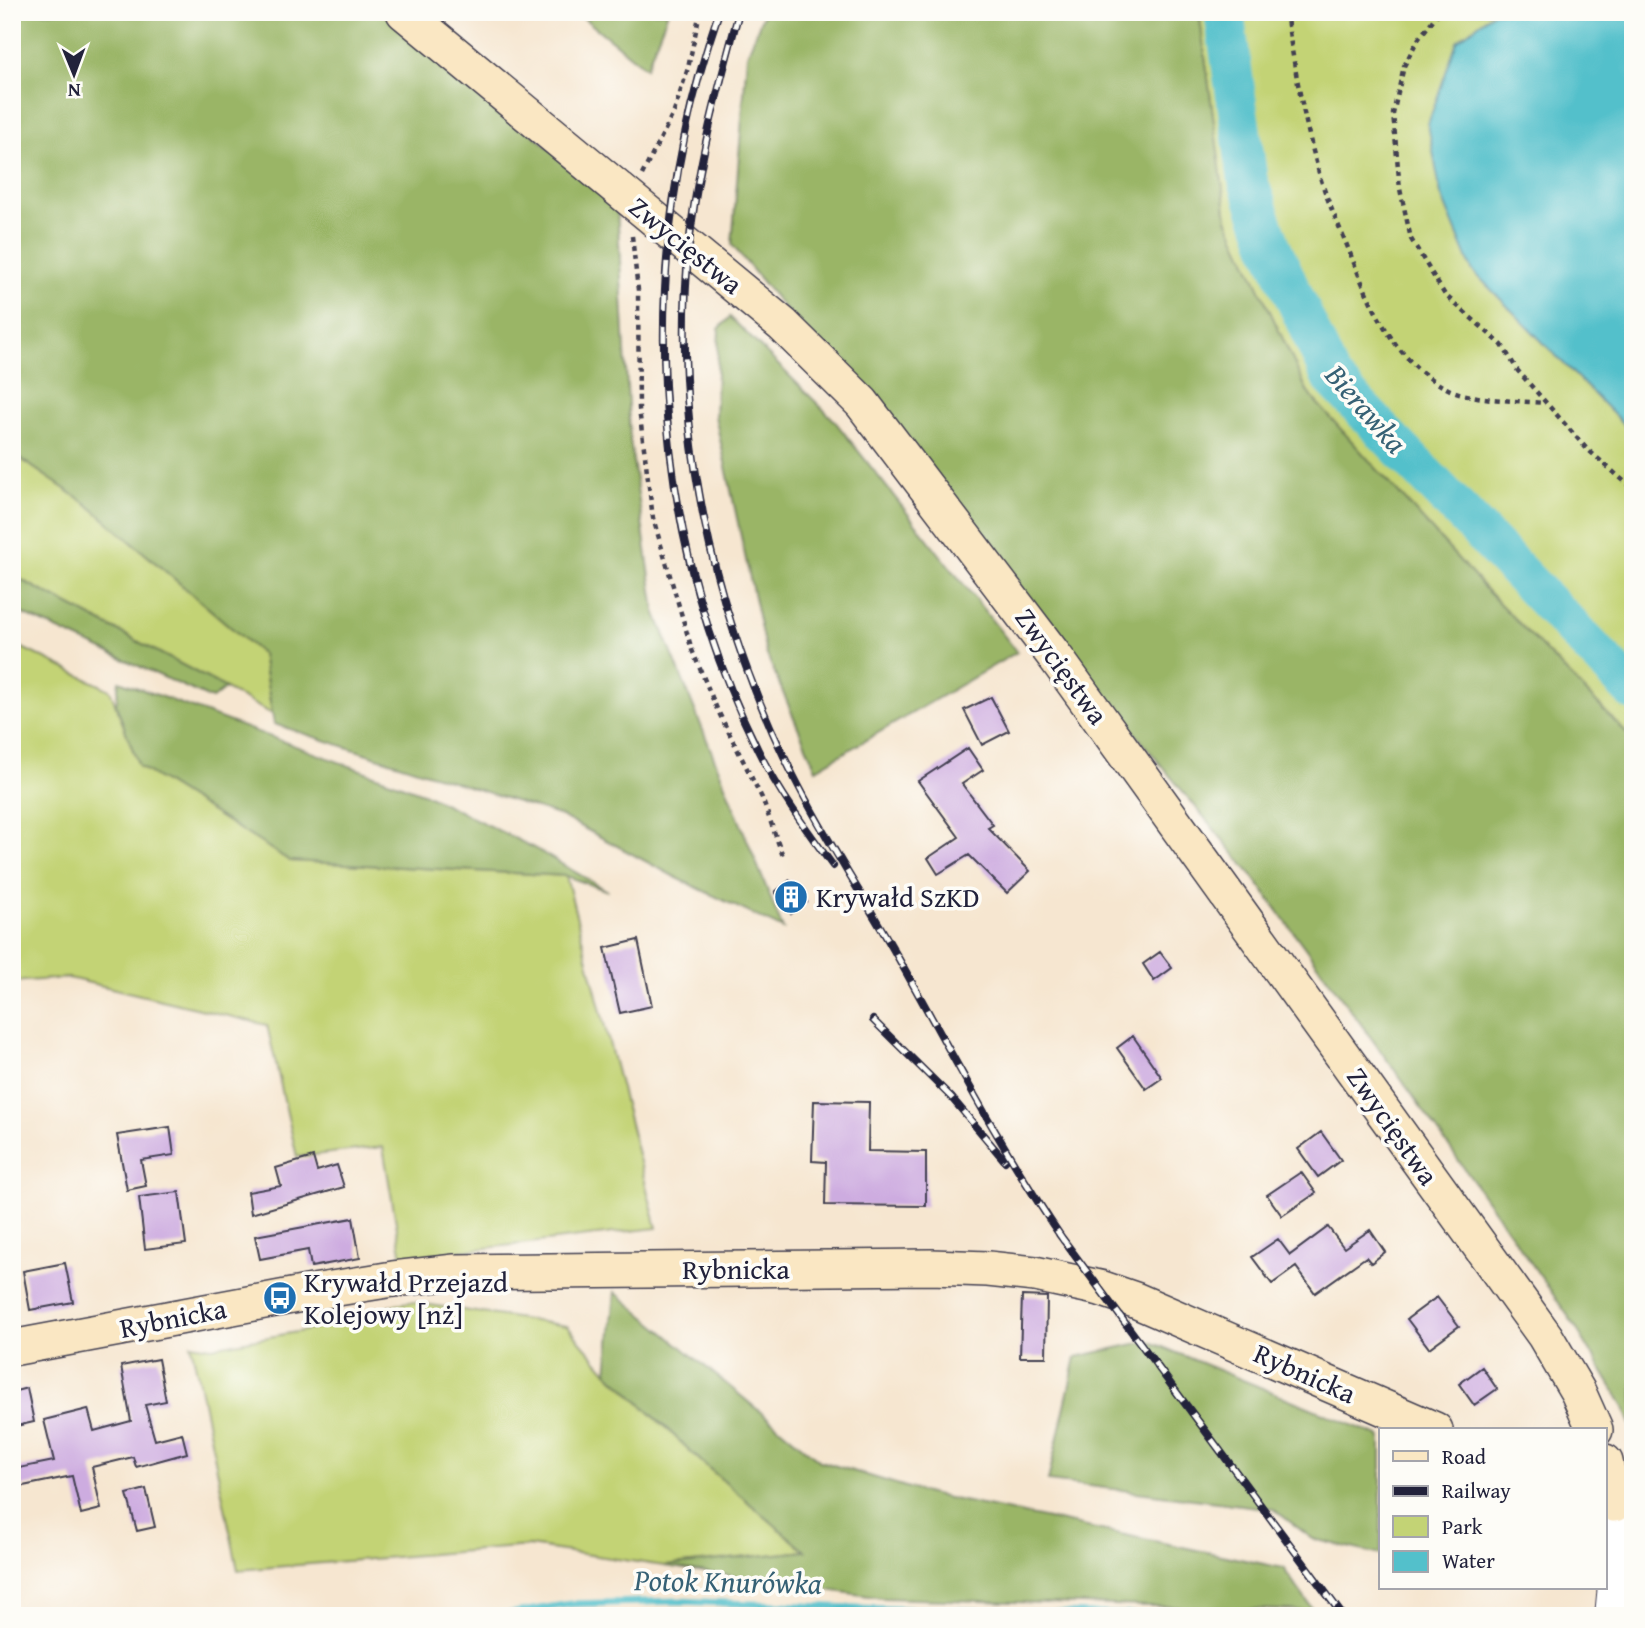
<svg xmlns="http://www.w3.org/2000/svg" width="1645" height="1628" font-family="'Gentium Book Plus',serif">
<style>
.green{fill:#c3d375;stroke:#727a58;stroke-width:2}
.forest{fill:#9ab566;stroke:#5e6c50;stroke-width:2}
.water{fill:#53c0cb;stroke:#3a7183;stroke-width:2}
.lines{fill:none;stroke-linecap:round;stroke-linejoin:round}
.stream{stroke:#53c0cb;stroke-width:7}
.river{stroke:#53c0cb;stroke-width:40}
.building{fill:#cdace0}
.tertiary-casing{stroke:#423f51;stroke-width:34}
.secondary-casing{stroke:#423f51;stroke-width:38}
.path{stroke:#423f51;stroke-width:4.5;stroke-dasharray:5 5;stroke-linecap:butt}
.tertiary{stroke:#fff;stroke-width:32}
.secondary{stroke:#fae7c3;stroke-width:35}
.rail-casing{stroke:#22223b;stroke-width:8}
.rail{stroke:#fdfcf7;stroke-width:5;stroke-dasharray:16;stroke-linecap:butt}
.labels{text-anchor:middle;stroke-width:7;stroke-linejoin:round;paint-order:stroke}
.street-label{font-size:28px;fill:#22223b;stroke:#fdfcf7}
.poi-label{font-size:28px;fill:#22223b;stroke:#fdfcf7;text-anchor:start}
.water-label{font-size:30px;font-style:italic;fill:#366175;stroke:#fdfcf7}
</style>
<rect width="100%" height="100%" fill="#fdfcf7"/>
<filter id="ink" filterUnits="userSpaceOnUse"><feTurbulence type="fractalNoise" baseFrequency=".0143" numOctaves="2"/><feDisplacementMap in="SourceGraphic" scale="14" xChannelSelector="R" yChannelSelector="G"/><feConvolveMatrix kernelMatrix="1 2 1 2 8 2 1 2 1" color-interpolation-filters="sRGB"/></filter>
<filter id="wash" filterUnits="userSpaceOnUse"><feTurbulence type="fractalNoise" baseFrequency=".00686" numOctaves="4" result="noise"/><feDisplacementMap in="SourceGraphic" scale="28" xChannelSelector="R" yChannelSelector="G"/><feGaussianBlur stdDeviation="1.57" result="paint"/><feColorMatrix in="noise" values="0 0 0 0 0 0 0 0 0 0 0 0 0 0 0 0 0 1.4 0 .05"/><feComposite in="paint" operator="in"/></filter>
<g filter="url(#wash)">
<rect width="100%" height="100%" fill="#f6e6d0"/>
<!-- green -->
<path class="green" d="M1199 12H1494L1457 41 1472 270 1633 434V740L1488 592 1308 393 1227 219Z
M12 453 87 504 262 654 272 714 12 575Z
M12 643 110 690 139 766 290 861 566 876 657 1228 402 1258 383 1147 297 1157 267 1025 69 978 12 982Z
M411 1302 567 1326 607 1372 705 1465 806 1551 664 1566 529 1546 238 1570 191 1344 212 1347 353 1322 396 1304Z"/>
<!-- forest -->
<path class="forest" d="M12 12H389L617 206 630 440 655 611 783 929 677 878 561 816 274 724 262 654 87 504 12 453Z
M576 12H668L646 68Z
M764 12H1199L1227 219 1308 393 1488 592 1633 740V1429L1623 1405 1575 1326 1529 1260 1396 1072 1251 874 732 245 747 55Z
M730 317 833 419 1017 652 816 769 766 653 715 416 719 329Z
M12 575 226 688 212 699 12 609Z
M119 681 423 793 532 847 608 891 566 876 290 861 139 766 116 705Z
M615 1292 820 1461 929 1494 1283 1568 1314 1611 882 1598 664 1566 805 1551 705 1465 607 1372Z
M1148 1341 1381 1437V1555L1313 1539 1273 1509 1048 1481 1076 1357Z"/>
<!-- water -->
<path class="water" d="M1494 12H1633V434L1472 270 1441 195 1428 124 1457 41Z"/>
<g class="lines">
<!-- stream -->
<path class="stream" d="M496 1616 571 1604 678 1601 854 1608 1170 1616"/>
<!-- river -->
<path class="river" d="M1224 12 1248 181 1271 246 1331 377 1633 691"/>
</g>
<g id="blocks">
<!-- building -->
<path class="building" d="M991 697 1009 731 982 745 964 710Z
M968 748 983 770 962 784 993 825 988 828 1030 871 1007 893 969 855 938 874 928 858 959 837 918 781Z
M790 880 807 902 791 914 775 892Z
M638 940 652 1006 620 1013 605 948Z
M1160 952 1172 968 1154 981 1143 964Z
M1133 1036 1162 1078 1146 1089 1117 1048Z
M814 1101 869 1102 868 1151 926 1152V1206L825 1205 826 1162 812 1161Z
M170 1127 174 1155 141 1160 146 1186 127 1190 117 1135Z
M1321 1132 1341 1160 1318 1177 1298 1149Z
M313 1157 317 1171 337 1165 344 1187 251 1214 248 1192 281 1186 276 1168Z
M1301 1172 1316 1193 1282 1216 1267 1195Z
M179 1192 186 1244 145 1249 139 1197Z
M353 1218 360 1258 311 1267 308 1250 260 1259 255 1236Z
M1328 1227 1344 1248 1370 1230 1385 1252 1371 1263 1366 1257 1315 1293 1296 1267 1272 1284 1252 1257 1278 1239 1290 1255Z
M65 1263 73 1302 30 1310 23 1271Z
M1022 1296 1047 1297 1046 1357H1020Z
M1437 1297 1459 1326 1429 1348 1407 1319Z
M158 1359 166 1401 145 1405 155 1440 182 1433 187 1453 136 1467 133 1457 92 1467 101 1509 81 1514 72 1476 18 1487 14 1469 54 1461 44 1420 88 1409 94 1431 131 1421 121 1366Z
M1482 1367 1497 1389 1474 1405 1459 1384Z
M27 1388 34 1422 12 1427V1392Z
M146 1489 155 1527 137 1531 127 1494Z"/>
</g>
</g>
<g filter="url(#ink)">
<use href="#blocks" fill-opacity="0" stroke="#423f51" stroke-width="2"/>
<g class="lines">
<!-- tertiary casing -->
<g class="tertiary-casing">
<path id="tertiary" d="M1611 1616 1619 1535 1614 1504"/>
</g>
<!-- secondary casing -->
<g class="secondary-casing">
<path id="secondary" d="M404 12 783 325 862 403 1056 658 1545 1336 1578 1392 1595 1430
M12 1348 313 1292 393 1279 455 1272 931 1267 988 1269 1035 1274 1100 1288 1135 1300 1435 1430
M1605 1462 1614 1504"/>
</g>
<!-- path -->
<path class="path" d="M1286 12C1294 66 1304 121 1319 173 1326 199 1338 223 1348 248 1369 301 1392 360 1446 388 1468 400 1520 401 1545 403
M1439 12 1417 41 1404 66 1393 114 1400 189 1411 239 1445 295 1502 345 1518 371 1586 448 1633 489
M642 175 674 112 688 68 700 12
M632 236 638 290 639 409 653 518 692 650 717 709 762 798 784 859"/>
<!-- tertiary -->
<use href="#tertiary" class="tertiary"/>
<!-- secondary -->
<use href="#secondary" class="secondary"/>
<!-- rail casing -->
<g class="rail-casing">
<path id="rail" d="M719 12C636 251 645 523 758 750 778 791 806 829 833 866
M739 12C718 89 697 166 689 246 671 427 712 614 793 775 824 837 862 894 896 954 950 1050 1002 1151 1064 1241
M873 1020 951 1097 1005 1161
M1059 1234 1343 1616"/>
</g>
<!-- rail -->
<use href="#rail" class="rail"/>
</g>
</g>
<!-- icons -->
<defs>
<g id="building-disc" transform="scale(1.75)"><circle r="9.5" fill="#1f6fb2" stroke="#fdfcf7"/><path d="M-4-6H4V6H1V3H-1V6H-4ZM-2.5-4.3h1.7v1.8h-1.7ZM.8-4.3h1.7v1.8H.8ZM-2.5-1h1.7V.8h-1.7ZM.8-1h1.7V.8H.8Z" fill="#fff"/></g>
<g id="bus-disc" transform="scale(1.75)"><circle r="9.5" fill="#1f6fb2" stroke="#fdfcf7"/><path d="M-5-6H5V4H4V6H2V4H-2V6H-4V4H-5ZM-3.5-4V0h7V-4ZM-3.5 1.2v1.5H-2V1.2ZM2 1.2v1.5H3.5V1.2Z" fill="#fff"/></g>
</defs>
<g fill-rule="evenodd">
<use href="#building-disc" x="791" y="897"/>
<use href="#bus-disc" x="280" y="1298"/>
</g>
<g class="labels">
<!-- street labels -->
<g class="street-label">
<text transform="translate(686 245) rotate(39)" y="10">Zwycięstwa</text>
<text transform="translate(1062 666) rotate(54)" y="10">Zwycięstwa</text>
<text transform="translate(1393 1126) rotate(55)" y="10">Zwycięstwa</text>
<text x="736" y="1279">Rybnicka</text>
<text transform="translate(173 1318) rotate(-11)" y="10">Rybnicka</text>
<text transform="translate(1305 1373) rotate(24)" y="10">Rybnicka</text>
</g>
<!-- poi labels -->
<g class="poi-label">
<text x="816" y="907">Krywałd SzKD</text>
<text x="304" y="1292">Krywałd Przejazd<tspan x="304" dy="32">Kolejowy [nż]</tspan></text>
</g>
<!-- water labels -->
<g class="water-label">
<text transform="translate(1366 409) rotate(49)" y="10">Bierawka</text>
<text transform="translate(728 1582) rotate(1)" y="10">Potok Knurówka</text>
</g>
</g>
<!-- margin -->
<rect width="1645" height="1628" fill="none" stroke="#fdfcf7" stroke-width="42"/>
<!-- legend -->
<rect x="1379" y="1428" width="228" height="161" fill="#fdfcf7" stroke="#a5a5ac" stroke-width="2"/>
<rect x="1393" y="1451" width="35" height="10" fill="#fae7c3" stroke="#a5a5ac" stroke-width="2"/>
<text x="1442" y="1464" font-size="21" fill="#22223b">Road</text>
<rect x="1393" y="1486" width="35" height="10" fill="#22223b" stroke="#a5a5ac" stroke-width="2"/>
<text x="1442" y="1498" font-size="21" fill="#22223b">Railway</text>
<rect x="1393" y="1516" width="35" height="21" fill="#c3d375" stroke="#a5a5ac" stroke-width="2"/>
<text x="1442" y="1534" font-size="21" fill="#22223b">Park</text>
<rect x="1393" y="1551" width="35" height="21" fill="#53c0cb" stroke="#a5a5ac" stroke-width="2"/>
<text x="1442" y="1568" font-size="21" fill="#22223b">Water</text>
<!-- north arrow -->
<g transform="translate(74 74) rotate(179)" stroke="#fdfcf7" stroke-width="5" paint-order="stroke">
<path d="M0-5L12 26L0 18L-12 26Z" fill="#22223b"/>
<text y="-10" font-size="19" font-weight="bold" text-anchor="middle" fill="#22223b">N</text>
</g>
</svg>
